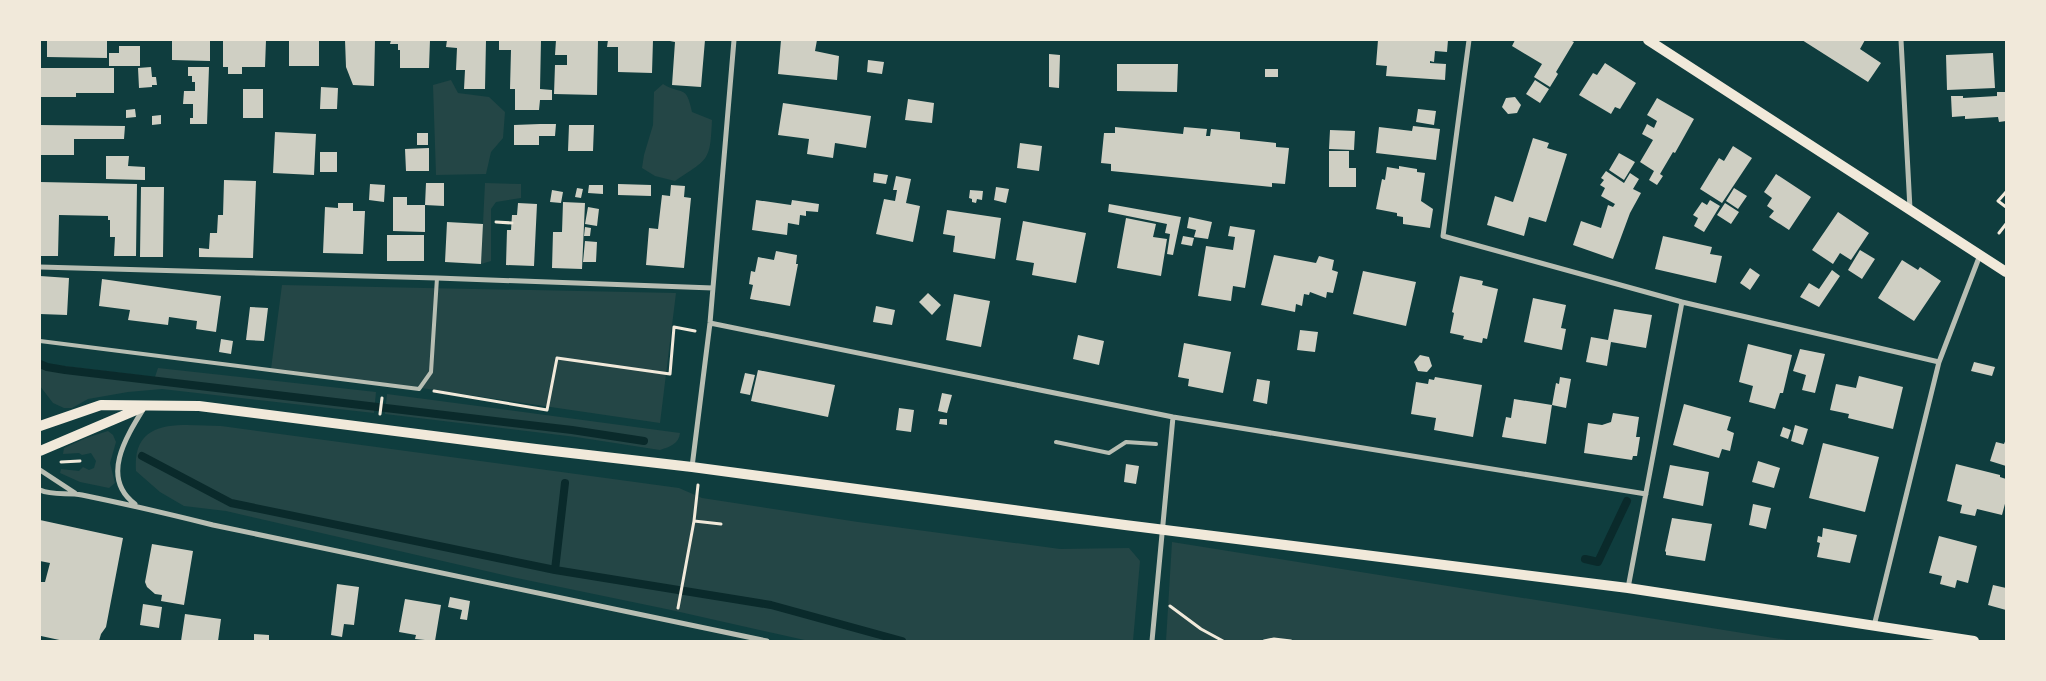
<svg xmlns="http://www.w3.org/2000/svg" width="2046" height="681" font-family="Ubuntu,sans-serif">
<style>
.green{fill:#244646}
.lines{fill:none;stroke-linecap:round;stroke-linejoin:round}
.stream{stroke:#0a2a2b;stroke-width:8}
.building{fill:#cfcfc3}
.path{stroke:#f1e9da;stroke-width:3}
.service{stroke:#b8beb3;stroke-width:4}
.minor{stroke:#b8beb3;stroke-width:5}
.secondary{stroke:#f1e9da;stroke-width:10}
</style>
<rect width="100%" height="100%" fill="#0f3d3e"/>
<!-- green -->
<path class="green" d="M451 80 458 93 489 97 505 112 503 138 491 152 486 174 436 175 433 85Z
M663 84C682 96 686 83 692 112L712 120C710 162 709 158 675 181L655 176 642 168 644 155 653 125 654 92Z
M485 183 521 184V198L496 202 491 209V261L481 264Z
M282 285 676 293 660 423 394 384 271 369Z
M40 363 155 377 158 368 376 392 374 413 162 389 128 392 88 399 72 408H64L53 403 40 386Z
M387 394 680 433C679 444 669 447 660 450L576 437 385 414Z
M221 426 679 488 702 498 858 522 1060 549 1129 548 1140 561 1133 641H809L671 610 512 577 226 511 184 506 160 492 136 471C132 415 183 426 221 426Z
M108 431 113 435 116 442 110 463 115 483 109 488 80 482 60 473 61 469 79 471 83 467 89 470 94 468 96 461 91 453 82 455 79 453 63 454 64 448 86 438Z
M1172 542 1793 641H1166Z"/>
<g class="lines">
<!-- stream -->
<path class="stream" d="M40 364 47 367 65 370 572 430 644 441
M142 456 231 503 555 570 771 605 902 641
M1585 559 1598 562 1627 501
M555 570 565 483"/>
</g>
<!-- building -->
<path class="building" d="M47 40H107V58L47 57Z
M172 40H210V61L172 60Z
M223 40H266L265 67H242V74H228V67H223Z
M289 40H319V66H289Z
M345 40H375L374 86 353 85 346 67Z
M391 40H430L429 68H400V50H398V44H390Z
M447 40H486L485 89H464L465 70H456L457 48 446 47Z
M499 40H541L540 89 552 90V100H540L539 110H515V89H510L511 50H499Z
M556 40H598L597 95 554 94 555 65H567V55H555Z
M608 40H653L652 73 618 72V47H607Z
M665 40H705L701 87 672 85 675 42Z
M781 40H817L815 51 839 56 837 80 778 74Z
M1378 40H1448L1447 52 1435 51 1434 62 1430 61V63L1446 64 1445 80 1386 76 1387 66 1376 65Z
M1515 40H1570L1574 42 1556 72 1558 74 1550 87 1534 77 1542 64 1512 46Z
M1802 40H1865L1860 49 1881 63 1868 82Z
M119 46H140V66H109V53H119Z
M1993 53 1995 88 1947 90 1946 55Z
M1049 54 1060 55 1059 88 1049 87Z
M868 60 884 62 882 74 867 72Z
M1605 63 1636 83 1620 109 1615 107 1611 114 1579 95 1593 73 1597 75Z
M1117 64H1178L1177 92 1117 91Z
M151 67 152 77H156L157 85H152V87L139 88 138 68Z
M188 67H209L207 124H190V118H193V104H183L184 91H195V82H192V76H188Z
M40 68H114V93H76V97H40Z
M1265 69H1278V77H1265Z
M1535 80 1549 89 1540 103 1526 94Z
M321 87 338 88 337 109H320Z
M243 89H263V118H243Z
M1997 92H2006V121L1999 122 1998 117 1965 119V116L1952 117 1951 96H1963V98L1997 96Z
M1515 97 1521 105 1517 113 1508 114 1502 107 1506 98Z
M1657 98 1694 119 1675 153 1673 152 1660 174 1663 176 1657 185 1649 180 1654 171 1640 162 1653 140 1642 134 1647 124 1654 128 1657 121 1647 115Z
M908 99 934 103 932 123 905 120Z
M783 103 871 116 866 148 835 143 833 158 807 154 809 139 778 135Z
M135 109 136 117 126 118V110Z
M1418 109 1436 111 1434 125 1416 122Z
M161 115V124L152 125V116Z
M540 124H556L555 136H539V145H514V125Z
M40 125 125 126 124 139H74V155H40Z
M569 125H594L593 151H568Z
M1413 126 1440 129 1436 160 1376 153 1379 127 1412 131Z
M1115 127 1183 134 1184 127 1207 129 1206 136H1210L1211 129 1240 132V139L1276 143V147L1289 148 1285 184 1272 183V187L1111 171V164L1101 163 1104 133H1115Z
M1330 130 1355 131 1354 150 1329 149Z
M275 132 316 134 314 175 273 173Z
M417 133H428V145H417Z
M1533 138 1549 143 1547 148 1567 154 1546 222 1529 217 1524 236 1487 225 1495 196 1513 202Z
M1020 143 1042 146 1039 171 1017 168Z
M1733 146 1752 158 1722 203 1700 189 1719 158 1724 161Z
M429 148V171H406L405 149Z
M1329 151H1349V168H1356V187H1329Z
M320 152H337V172H320Z
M1619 153 1635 162 1624 180 1609 170Z
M106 156H129L128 166 145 167V180L106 179Z
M1399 166 1417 169V172L1425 173 1421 201 1433 209 1430 228 1403 224V217L1397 216V213L1376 209 1382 179 1385 180 1387 167 1399 169Z
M1606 171 1624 183 1630 173 1639 179 1633 189 1641 193 1630 213 1613 259 1573 245 1581 221 1601 228 1608 205 1613 207 1615 204 1601 196 1605 188 1600 185 1604 180 1601 178Z
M874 173 888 175 886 184 873 182Z
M1776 174 1811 197 1789 230 1769 217 1774 211 1767 206 1772 198 1764 192Z
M896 176 911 179 906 203 920 206 913 242 876 234 884 199 895 201 897 190H893Z
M224 180 256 181 253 258 199 257V248L209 249 210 233H217L218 215H223Z
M40 182 137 184 136 256H114L115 237H110V220H108V216L59 215 58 256H40Z
M426 183H444V206L425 205Z
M370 184 385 185 384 202 369 200Z
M618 184 651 185V196L618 195Z
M589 185H603V194L588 193Z
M671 185 685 186 684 197 691 198 684 268 646 265 649 228 658 229 662 195 670 196Z
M141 187H164L163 257H140Z
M996 187 1009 189 1006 203 994 200Z
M577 188 583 189 581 198 575 197Z
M1734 188 1747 196 1738 209 1726 201Z
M552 190 563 192 561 203 550 202Z
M970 190 983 191 982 200 977 199 976 203 972 202V199L969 198Z
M393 197H407V205H425V232L393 231Z
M756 200 791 205 792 200 819 204 818 212 806 211V216L800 215 799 225 788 223 787 235 752 230Z
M1710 200 1720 206 1704 232 1694 226 1698 218 1693 215 1702 202 1707 205Z
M563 202 585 203 582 269 552 268 553 232H562Z
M338 203H353V211H365L363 254 323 253 325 207 338 208Z
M518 203 537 204 534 266 506 265 507 230H511L512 215H517Z
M1725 203 1739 212 1731 224 1717 215Z
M1109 204 1181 217 1173 255 1167 254 1170 234 1165 233 1167 224 1108 212Z
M588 207 599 209 597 226 585 224Z
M947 210 1001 218 995 259 953 252 955 236 943 234Z
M1838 212 1869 233 1851 260 1840 253 1833 264 1812 250Z
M1189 217 1212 222 1208 239 1194 237 1196 230 1187 228Z
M1126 218 1156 224 1153 237 1167 239 1161 276 1117 268Z
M1023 221 1086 233 1076 283 1032 275 1034 263 1016 260Z
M447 222 483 224 481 264 445 262Z
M1230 226 1255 230 1245 288 1233 286 1231 301 1198 296 1206 246 1233 250 1235 237 1228 236Z
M585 227 591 228 590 236H584Z
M387 235H424V261H387Z
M1183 236 1194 238 1192 246 1181 244Z
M1663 236 1712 247 1710 254 1722 256 1716 283 1655 269Z
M585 241 597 242 596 262H583Z
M1860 250 1875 259 1862 279 1848 270Z
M776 251 797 255 796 264H798L790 306 750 299 753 285 749 284 751 271 755 272 758 257 774 260Z
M1274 255 1316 263 1319 256 1334 260 1332 270 1338 272 1333 293 1327 292 1326 298 1310 292 1309 295 1304 294 1302 306 1296 304 1295 312 1261 305Z
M1902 260 1918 270 1920 267 1941 281 1914 321 1878 298Z
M1750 268 1760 275 1750 290 1740 283Z
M1832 270 1840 276 1819 307 1800 297 1809 283 1819 289Z
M1363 271 1416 282 1406 326 1353 314Z
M40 276 69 278 67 315 40 314Z
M1460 276 1483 281 1482 285 1498 289 1487 339 1483 338 1482 343 1463 339 1464 336 1450 333 1454 313 1452 312Z
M102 279 221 296 216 332 196 329 197 321 169 317 168 325 128 320 130 310 99 306Z
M928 293 941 305 932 315 919 302Z
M954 294 990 301 981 347 946 340Z
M1533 298 1566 305 1561 328 1566 329 1562 350 1524 342Z
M876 306 895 310 892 325 873 322Z
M250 307 268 308 264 341 246 340Z
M1614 309 1652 315 1646 348 1611 342 1607 366 1586 362 1591 337 1608 340Z
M1300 330 1318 332 1315 352 1297 350Z
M1078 335 1104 341 1099 365 1073 359Z
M221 339 233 341 231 354 219 352Z
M1184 343 1231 352 1223 393 1188 386 1189 379 1178 377Z
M1748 344 1792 355 1783 393H1780L1775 409 1749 402 1753 386 1739 382Z
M1800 349 1825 354 1815 393 1802 390 1806 375 1793 371Z
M1420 355 1429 357 1432 366 1427 372 1418 371 1414 362Z
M1974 362 1995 367 1992 376 1971 371Z
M758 370 835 385 828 417 751 401Z
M745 373 755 375 750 395 740 393Z
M1859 376 1903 387 1893 429 1848 418 1849 414 1830 410 1836 384 1856 388Z
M1435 377 1482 385 1473 437 1434 430 1436 418 1411 414 1416 382 1428 384 1429 379 1434 380Z
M1560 377 1571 379 1566 408 1552 405 1556 383 1559 384Z
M1257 379 1270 381 1267 404 1253 401Z
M942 393 952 395 947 413 938 411Z
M1514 399 1552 405 1546 444 1502 437 1506 417 1511 418Z
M1684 404 1731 417 1727 430 1734 433 1730 451 1722 449 1719 458 1673 445Z
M899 408 914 410 911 432 896 430Z
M1613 413 1639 417 1636 437H1640L1637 456H1633L1632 460 1584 453 1588 423 1602 425 1611 422Z
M940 419H947V425L939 424Z
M1795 425 1808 429 1803 445 1791 441Z
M1783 427 1791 430 1788 439 1780 436Z
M2006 439V466L1990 461 1996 442 2004 444Z
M1823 443 1879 457 1865 512 1809 498Z
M1758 461 1780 468 1774 488 1752 482Z
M1126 464 1139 466 1136 484 1124 482Z
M1956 464 2000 475V477L2006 479V500L2002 515 1977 509 1975 516 1960 513 1962 505 1947 501Z
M1670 465 1709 472 1703 506 1663 498Z
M1753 504 1771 508 1766 529 1749 525Z
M1672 518 1712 524 1705 561 1666 555V552L1665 551Z
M40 520 123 538 106 627 101 634 99 641H64L41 636 40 582H45L50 563 40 561Z
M1823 528 1857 535 1850 563 1817 557 1820 543 1817 542 1818 536 1822 537Z
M1939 536 1977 546 1968 583 1957 580 1955 588 1940 584 1942 576 1929 573Z
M152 544 193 551 184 605 161 601 162 595 155 594 147 587 145 582Z
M337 584 359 587 354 625 344 624 342 637 331 635Z
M1993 585 2006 588V610L1988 605Z
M450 597 470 601 467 620 460 619 462 610 448 607Z
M405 599 441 605 435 641 415 639 416 635 399 632Z
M143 604 162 607 159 628 140 625Z
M185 614 221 619 218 641H181Z
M254 634 269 635V641H254Z"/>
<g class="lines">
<!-- path -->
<path class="path" d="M2006 192 1998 201 2006 207
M496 222 512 223
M1999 233 2006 224
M434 391 547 410 557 358 670 374 674 327 695 331
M380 414 382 398
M61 462 80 461
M694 521 721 524
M1170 606 1201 629 1223 641
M678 608 694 521 698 485
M1264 641 1274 639 1291 641"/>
<!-- service -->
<path class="service" d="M40 341 419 389 431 372 437 278
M1056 442 1109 453 1126 442 1156 444"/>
<!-- minor -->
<path class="minor" d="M1469 40 1443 236 1682 302 1939 362
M1901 40 1910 209
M40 267 437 278 713 288
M710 323 1173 417 1646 494
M692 467 710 323 734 40
M40 470 75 493
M40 490C53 496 68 492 82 495 126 504 169 514 213 525L767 641
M135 504C100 478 126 437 144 408
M1628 588 1682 302
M1874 626 1939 362 1980 255
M1152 641 1173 417"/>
<!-- secondary -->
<path class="secondary" d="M1648 40 2006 272
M40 426 101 405 199 406 536 449 692 467 1125 525 1628 588 1974 641
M40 451 141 408"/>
</g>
<!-- border -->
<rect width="2046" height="681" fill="none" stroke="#f1e9da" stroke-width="82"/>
</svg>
